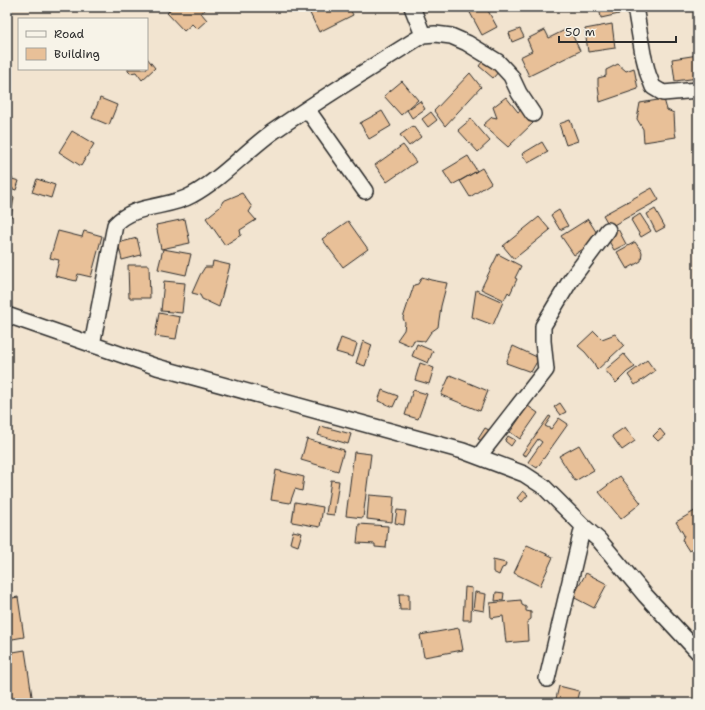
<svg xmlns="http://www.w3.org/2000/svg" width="705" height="710" font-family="'Shantell Sans',sans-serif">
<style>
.building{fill:#e8c098;stroke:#2b2b2b}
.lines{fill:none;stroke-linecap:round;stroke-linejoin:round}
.minor-casing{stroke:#2b2b2b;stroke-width:18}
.minor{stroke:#f7f3e8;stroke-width:15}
</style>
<rect width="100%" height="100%" fill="#f2e4d0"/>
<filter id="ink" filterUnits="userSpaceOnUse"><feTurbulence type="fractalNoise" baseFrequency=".025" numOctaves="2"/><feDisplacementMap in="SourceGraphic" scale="8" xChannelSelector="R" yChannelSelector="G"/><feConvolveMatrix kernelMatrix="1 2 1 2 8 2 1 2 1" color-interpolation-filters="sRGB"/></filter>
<g filter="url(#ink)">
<!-- building -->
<path class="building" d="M173 7H204L206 9 201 13 207 20 197 29 192 24 184 31 167 13Z
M307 7H349L353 15 319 32Z
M467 7H486L497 27 482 35Z
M599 7H618L619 14 601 18Z
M612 24 615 48 588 52 585 29Z
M569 28 580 51 529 76 520 57 532 51 527 39 545 30 549 38Z
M520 29 524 37 512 42 509 33Z
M698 55V78L675 81 672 59Z
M147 58 155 68 142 80 136 72 130 73 128 71V69H147Z
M485 58 500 70 493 78 479 66Z
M618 64 626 71 634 68 638 89 600 102 598 85V78L606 76V70Z
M470 73 481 87 445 126 434 111Z
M402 81 418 100 401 115 384 96Z
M506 97 518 112 522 109 533 123 508 147 483 125 492 117 497 118 493 107Z
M100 98 117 105 109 125 92 118Z
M664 99 667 110 674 113 675 132 676 137 644 142 643 129 637 119 640 103Z
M420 101 425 109 412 118 407 110Z
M382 111 391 126 369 139 360 123Z
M431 112 437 120 428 127 422 119Z
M471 119 490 141 478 152 458 130Z
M570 120 578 141 566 145 559 124Z
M413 126 421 137 409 146 400 135Z
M72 131 94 144 81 166 59 152Z
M542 142 548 152 528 163 522 154Z
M403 145 416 162 387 182 375 165Z
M468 156 477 171 452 185 443 171Z
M482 168 491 183 470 197 460 181Z
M9 178 19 181 16 190 7 187Z
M37 179 55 185 51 198 32 192Z
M652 188 659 200 610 227 603 215Z
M242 193 252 207 249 212 256 220 240 230 241 235 225 245 206 218 220 207 223 201Z
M7 196 14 197 11 217H7Z
M655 209 665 227 656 232 647 214Z
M559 210 568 226 560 230 551 215Z
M640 214 651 231 641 237 631 220Z
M539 217 550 230 514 259 503 246Z
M185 219 190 243 161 249 156 225Z
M588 219 600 238 574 255 561 236Z
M348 221 368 249 343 267 322 239Z
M618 229 626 244 614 250 606 236Z
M58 231 82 237 84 231 102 236 91 277 78 274 76 281 55 276 59 260 50 258Z
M137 238 141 255 122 260 118 243Z
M635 242 642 252 641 261 627 269 617 252Z
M163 249 191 254 186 275 158 269Z
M498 254 521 266 515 278 517 279 510 294 508 292 504 300 481 289Z
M213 261 230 265 219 307 202 299 200 295 192 293 200 275 205 267H212Z
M128 265H149L150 298H129Z
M422 277 431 280 447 283 441 306 438 327 431 332 425 341 414 340 411 346 397 340 404 330 405 323 403 318 414 285 418 284Z
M164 281 185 283 182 313 161 311Z
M476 290 503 302 493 325 472 317Z
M159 313 180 317 176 339 155 336Z
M594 331 602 339 615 334 624 345 597 370 594 363 585 352 578 346Z
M341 338 357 344 353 357 336 352Z
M363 341 372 345 365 366 356 363Z
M417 344 433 351 428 363 412 356Z
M513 346 539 358 531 372 506 363Z
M624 354 635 367 627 372 616 383 605 370Z
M647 360 655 371 635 385 628 375Z
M420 363 434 368 429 384 415 380Z
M450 375 488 391 480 411 441 395Z
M382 390 398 396 393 407 378 401Z
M413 390 427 394 418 419 405 415Z
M560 403 566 412 560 415 554 407Z
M528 406 538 413 520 439 510 432Z
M549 416 551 417 545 426 551 429 559 418 568 424 537 468 528 462 542 442 538 439 526 456 522 454Z
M321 426 351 434 348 444 318 435Z
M625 427 635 441 622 450 612 436Z
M485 428 493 432 486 443 478 439Z
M660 429 665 435 658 441 653 436Z
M508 436 515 440 511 446 505 441Z
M307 439 344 450 338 471 301 460Z
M579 445 594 470 575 481 559 456Z
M354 452 371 454 363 518 346 516Z
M276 470 304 477 302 491 295 489 290 503 271 500Z
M620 476 641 503 621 519 599 492Z
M331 480 339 481 334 515 326 514Z
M523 491 528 495 522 502 517 498Z
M369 495 394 497 392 522 367 519Z
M295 502 323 507 320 527 292 522Z
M698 509V552L695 547 689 551 682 540 684 535 676 522Z
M397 510 406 511 404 525 395 523Z
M359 524 388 526 386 548 375 547V544L357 543Z
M293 531 302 533 298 546 290 543Z
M527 545 553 557 540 586 514 573Z
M493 560 506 563 505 567 502 568 499 575 493 572Z
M586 573 607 584 594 608 573 597Z
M465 587 472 588 471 620H463Z
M475 592 486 594 484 611 473 609Z
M496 592 504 593 503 600 495 601Z
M399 594H409V610H400Z
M18 597 24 637 7 640V599Z
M521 600 522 605 526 607V611L531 612V619L527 622 528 641 506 643 503 616 491 618 490 603Z
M459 628 463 650 424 657 420 635Z
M25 650 33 703H7V653Z
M559 686 579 691 576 703H555Z"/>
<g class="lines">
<!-- minor casing -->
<g class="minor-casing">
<path id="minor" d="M412 7 423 35
M635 7 643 54 648 74 653 87 663 93 698 90
M307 109 365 191
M7 315 157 367 463 451 524 474 544 487 583 526 599 540 645 595 698 652
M92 345 115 225C134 203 168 209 192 195 221 179 244 153 271 133 320 99 372 67 423 35L435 34 451 36 467 43 498 62 511 76 519 93 533 114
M479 456 546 370 543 341V326L570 281 608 230
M547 679 583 526"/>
</g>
<!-- minor -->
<use href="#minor" class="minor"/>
</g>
</g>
<!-- margin -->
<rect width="705" height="710" fill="none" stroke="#f7f3e8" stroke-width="24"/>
<rect x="12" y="12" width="681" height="686" fill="none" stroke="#2b2b2b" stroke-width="1.5" filter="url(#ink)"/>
<!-- legend -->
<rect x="18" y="18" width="130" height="52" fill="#f7f3e8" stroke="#a5a39c"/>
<rect x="26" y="31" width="20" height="6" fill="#f7f3e8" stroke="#a5a39c"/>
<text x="54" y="38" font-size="12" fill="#2b2b2b">Road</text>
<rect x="26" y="48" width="20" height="12" fill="#e8c098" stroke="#a5a39c"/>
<text x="54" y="58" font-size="12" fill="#2b2b2b">Building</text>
<!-- scale -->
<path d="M559 36v6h117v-6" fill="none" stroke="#2b2b2b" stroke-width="2"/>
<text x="565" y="36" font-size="12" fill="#2b2b2b" stroke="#f7f3e8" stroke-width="3" paint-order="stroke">50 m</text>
</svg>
